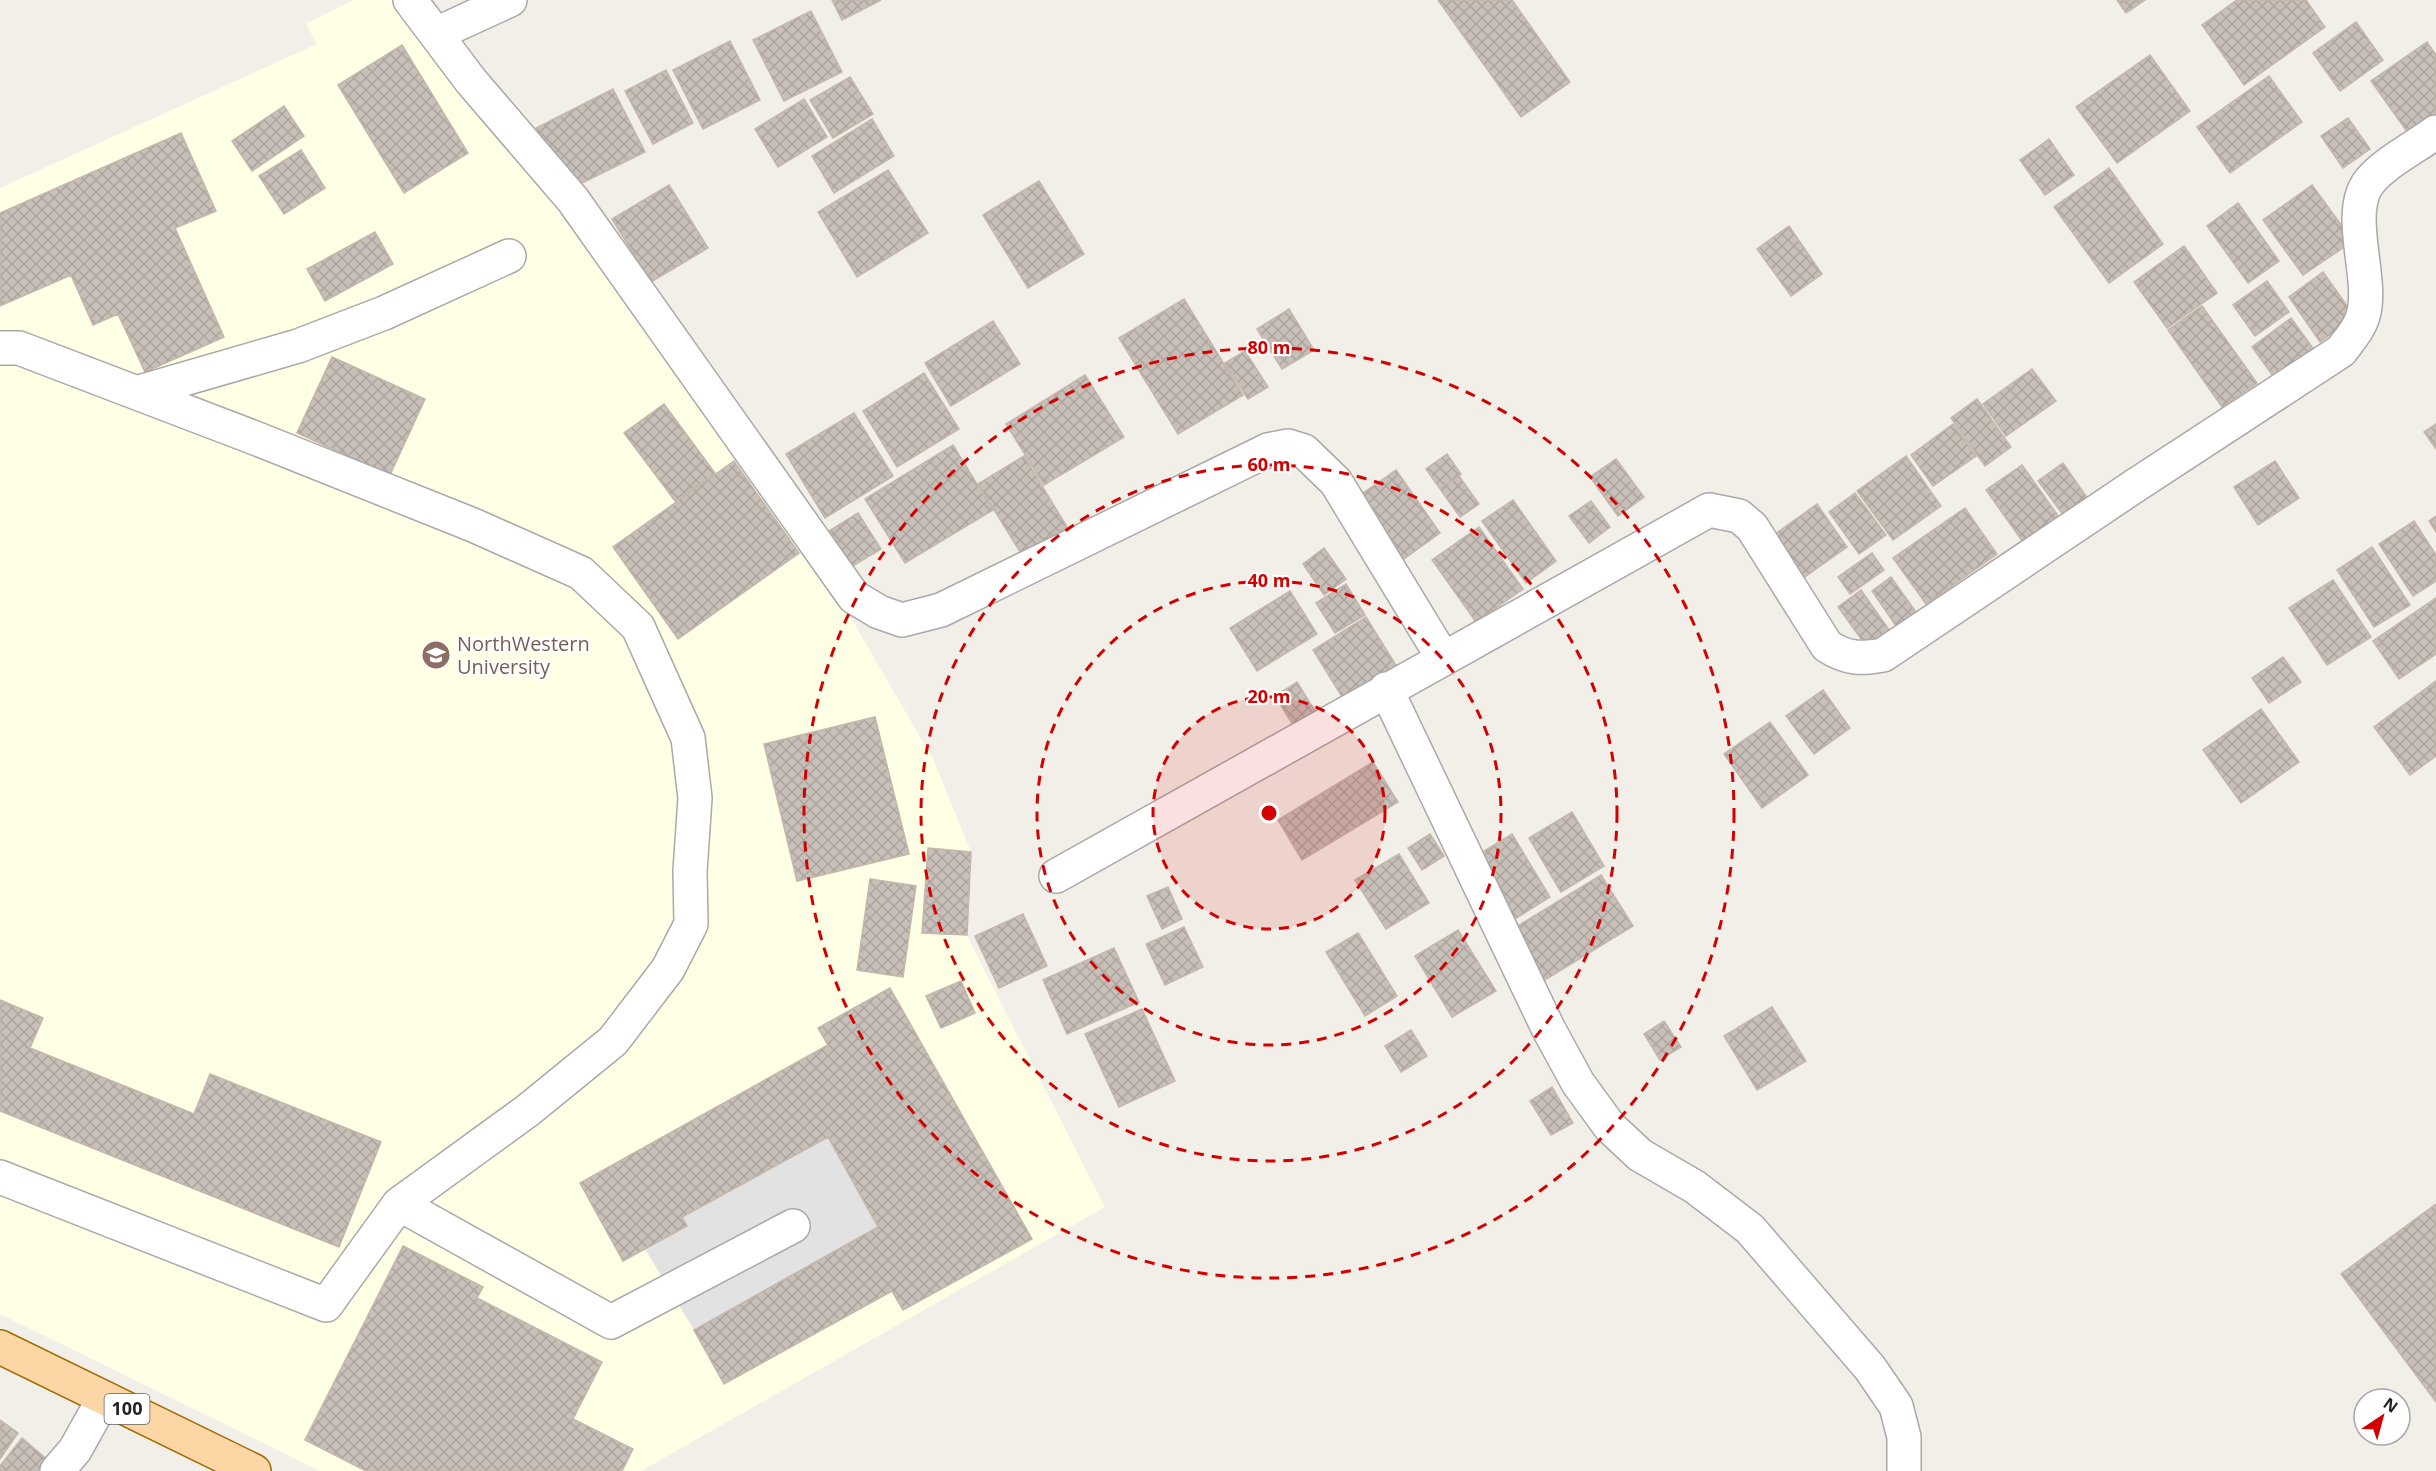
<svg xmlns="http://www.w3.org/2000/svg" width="2436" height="1471" font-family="'Open Sans',sans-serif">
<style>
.education{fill:#ffffe5}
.parking{fill:#e2e2e2}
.building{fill:url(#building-cross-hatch);stroke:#c4b6ab;stroke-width:1.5}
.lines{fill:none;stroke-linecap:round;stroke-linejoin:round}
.minor-casing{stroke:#a9a9a9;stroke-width:36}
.major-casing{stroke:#a06b00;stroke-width:36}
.minor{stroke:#fff;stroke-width:33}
.major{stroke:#fcd6a4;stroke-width:33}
.ring{fill:none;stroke:#d40000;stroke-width:3;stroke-dasharray:10 8}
.labels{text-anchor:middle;stroke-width:4.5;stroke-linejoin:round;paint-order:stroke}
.shield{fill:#fff;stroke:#646464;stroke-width:1.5}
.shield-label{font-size:18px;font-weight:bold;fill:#222}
.education-label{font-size:20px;fill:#785e54;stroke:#fff;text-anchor:start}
.centre{fill:#d40000;stroke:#fff;stroke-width:3}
.ring-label{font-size:18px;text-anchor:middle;font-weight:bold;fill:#d40000;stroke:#fff;stroke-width:4.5;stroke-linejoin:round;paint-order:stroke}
</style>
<defs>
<pattern id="building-cross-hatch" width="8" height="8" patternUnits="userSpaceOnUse" patternTransform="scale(1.5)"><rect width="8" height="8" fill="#c7bfb8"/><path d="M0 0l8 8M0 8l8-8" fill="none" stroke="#aba49e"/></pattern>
</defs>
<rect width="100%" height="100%" fill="#f2efe9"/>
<!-- education -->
<path class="education" d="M353 0H400L585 231 811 549 934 761 971 852 967 936 1105 1207 641 1471H320L0 1314V188L317 44 306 24Z"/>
<!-- parking -->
<path class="parking" d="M828 1137 878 1227 694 1330 645 1249 687 1226 682 1217Z"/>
<!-- building -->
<path class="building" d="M832 0H881L842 20Z
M1438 0H1512L1570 82 1521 117Z
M2117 0H2145L2126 13Z
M2237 0H2306L2325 27 2244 85 2202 25Z
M811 11 842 72 784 101 753 40Z
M2356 22 2383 60 2340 91 2313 53Z
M730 41 760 100 703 129 673 70Z
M2427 42 2436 55V114L2408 133 2371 81Z
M402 45 468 153 404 193 338 85Z
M2150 55 2190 111 2117 163 2076 107Z
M666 70 693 123 653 144 625 91Z
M2269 76 2302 122 2230 173 2197 127Z
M850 77 873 114 833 138 810 100Z
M613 89 645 152 568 190 536 128Z
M804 99 827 137 778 167 755 129Z
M284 106 304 136 252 171 232 141Z
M2348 118 2370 149 2343 168 2321 136Z
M872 119 894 156 834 193 812 156Z
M181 133 216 211 175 228 224 337 145 372 118 314 93 325 71 275 0 306V213Z
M2049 139 2074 175 2045 195 2020 160Z
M301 150 325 188 284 214 259 176Z
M2109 168 2163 244 2109 283 2054 207Z
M888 170 928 233 857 277 818 212Z
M1039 181 1084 254 1028 288 983 215Z
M669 185 708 248 651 282 612 219Z
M2312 185 2353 241 2303 275 2263 220Z
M2238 203 2279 261 2248 283 2207 226Z
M1789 226 1822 274 1791 296 1757 249Z
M375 232 393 264 325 301 307 269Z
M2184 246 2217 293 2167 328 2134 282Z
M2323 272 2355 317 2320 342 2289 297Z
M2267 281 2289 312 2255 336 2233 305Z
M1184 299 1243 395 1178 434 1119 338Z
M2202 306 2257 383 2222 407 2168 330Z
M1289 309 1314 350 1282 369 1257 329Z
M2291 318 2318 355 2278 383 2252 347Z
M993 321 1020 364 951 406 925 363Z
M1245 351 1268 387 1248 399 1225 363Z
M332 357 425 399 390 475 297 433Z
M2032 369 2056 401 2006 436 1983 404Z
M924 373 959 429 897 467 863 411Z
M1085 375 1124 437 1044 485 1006 424Z
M1977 399 2011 447 1985 466 1951 418Z
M664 404 715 473 675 501 624 433Z
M854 413 893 476 825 518 786 454Z
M1953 424 1976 456 1933 486 1911 455Z
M2436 424V449L2424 432Z
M953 445 993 510 905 563 865 499Z
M1447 454 1461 474 1440 489 1426 469Z
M1024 456 1067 527 1022 555 978 484Z
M1906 456 1941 506 1893 540 1857 491Z
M1616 459 1644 497 1618 516 1590 477Z
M734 461 799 553 678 639 613 547Z
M2275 461 2299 498 2258 525 2234 487Z
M2063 463 2088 499 2064 516 2038 481Z
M2022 465 2059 517 2023 542 1986 490Z
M1396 470 1440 533 1401 561 1356 498Z
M1459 476 1479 504 1460 517 1440 489Z
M1855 493 1886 535 1859 554 1829 512Z
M1513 500 1556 561 1526 583 1482 521Z
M1591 501 1610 527 1589 543 1569 516Z
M1817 504 1847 547 1799 581 1768 539Z
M1965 508 1997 554 1926 604 1893 558Z
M858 513 881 549 846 570 824 534Z
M2436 516V532L2429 521Z
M2414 521 2436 555V581L2413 596 2379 544Z
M1479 527 1523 589 1476 622 1432 560Z
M2372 547 2410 605 2374 627 2337 570Z
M1324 548 1346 579 1324 595 1303 564Z
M1872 553 1884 570 1850 594 1838 577Z
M1891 577 1916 612 1896 626 1872 591Z
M2333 580 2371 637 2327 665 2289 608Z
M1346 584 1365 615 1335 633 1316 603Z
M1861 590 1892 634 1869 650 1838 607Z
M1290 591 1317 634 1257 671 1230 628Z
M2436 598V654L2399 679 2373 641Z
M1366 617 1397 667 1344 700 1313 650Z
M2283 657 2301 682 2269 703 2252 678Z
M2436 681V756L2410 775 2374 727Z
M1297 682 1315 711 1293 725 1275 696Z
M1823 690 1850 728 1814 754 1786 716Z
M2261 709 2299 762 2241 803 2203 750Z
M875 717 909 854 797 881 764 744Z
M1770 722 1808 775 1762 808 1724 754Z
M1373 762 1398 802 1302 860 1278 820Z
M1572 812 1604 866 1561 892 1529 838Z
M1430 834 1444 856 1422 870 1408 848Z
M1512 834 1550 897 1510 922 1471 859Z
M928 848 971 852 967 935 922 933Z
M1399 854 1429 903 1386 929 1355 880Z
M1601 875 1633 926 1540 983 1508 932Z
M870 879 916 886 903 977 857 970Z
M1168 887 1182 919 1162 929 1147 896Z
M1023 914 1047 966 999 988 975 936Z
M1184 927 1203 967 1165 985 1146 944Z
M1458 930 1496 991 1452 1017 1415 956Z
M1358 933 1397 996 1365 1016 1326 952Z
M1114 948 1139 1002 1067 1034 1043 980Z
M961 981 975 1013 941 1028 926 996Z
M890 988 1032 1239 903 1310 892 1291 724 1384 694 1330 878 1227 828 1137 682 1217 687 1226 623 1261 580 1183 828 1045 818 1028Z
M0 1000 43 1018 30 1048 194 1114 210 1074 381 1142 339 1247 0 1111Z
M1772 1007 1806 1061 1757 1090 1724 1036Z
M1142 1009 1175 1081 1119 1107 1085 1034Z
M1664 1021 1681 1047 1660 1060 1644 1034Z
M1411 1030 1427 1056 1401 1072 1385 1046Z
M1552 1087 1573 1123 1551 1135 1530 1101Z
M2436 1204V1402L2341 1274Z
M403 1246 483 1287 477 1298 602 1362 573 1419 633 1449 622 1471H366L305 1440Z
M0 1420 18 1433 0 1459Z
M22 1438 49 1461 41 1471H0V1466Z"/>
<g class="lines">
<!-- minor casing -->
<g class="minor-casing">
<path id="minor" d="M410 0 471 81 573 200 854 597 879 612 902 620 941 610 1268 450 1288 446 1304 451 1336 482 1443 658
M436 34 510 0
M0 348H19L255 438 473 525 581 573 638 627 688 738 695 798 690 871 691 924 668 969 613 1041 527 1111 399 1204
M139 392 298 346 384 313 509 256
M1386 689 1548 1028 1578 1083 1610 1127 1640 1155 1695 1187 1750 1229 1870 1368 1896 1406 1904 1437V1471
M1056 876 1709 510 1739 516 1752 527 1827 646C1847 659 1861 659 1883 655L2136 485 2341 351C2350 339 2361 327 2364 312 2372 276 2347 216 2367 185 2380 165 2416 147 2436 132
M0 1177 326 1305 399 1204 611 1322 793 1226
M57 1471 75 1450 104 1398"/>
</g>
<!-- major casing -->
<g class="major-casing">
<path id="major" d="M0 1347 254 1471"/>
</g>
<!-- minor -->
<use href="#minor" class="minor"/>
<!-- major -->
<use href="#major" class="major"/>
</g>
<!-- distance rings -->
<circle cx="1269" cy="813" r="116" fill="#d40000" fill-opacity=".12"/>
<g class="ring">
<circle cx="1269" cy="813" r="116"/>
<circle cx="1269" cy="813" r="232"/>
<circle cx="1269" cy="813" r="348"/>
<circle cx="1269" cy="813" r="465"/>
</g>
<!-- icons -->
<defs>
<g id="university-disc" transform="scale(1.5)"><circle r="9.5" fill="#8d6e63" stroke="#fff"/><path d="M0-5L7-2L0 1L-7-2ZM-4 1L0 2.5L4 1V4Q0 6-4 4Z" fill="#fff"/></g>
</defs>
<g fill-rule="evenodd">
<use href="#university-disc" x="436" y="655"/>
</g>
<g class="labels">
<!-- shield labels -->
<rect class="shield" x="104.5" y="1394" width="45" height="30" rx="4.5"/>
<g class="shield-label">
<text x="127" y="1415">100</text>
</g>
<!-- education labels -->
<g class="education-label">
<text x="457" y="651">NorthWestern<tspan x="457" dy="23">University</tspan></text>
</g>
</g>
<circle cx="1269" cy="813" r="9" class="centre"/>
<g class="ring-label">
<text x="1269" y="354">80 m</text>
<text x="1269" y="471">60 m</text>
<text x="1269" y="587">40 m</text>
<text x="1269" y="703">20 m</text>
</g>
<!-- north arrow -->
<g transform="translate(2382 1417) rotate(36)"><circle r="28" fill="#ffffff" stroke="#a7a7a7" stroke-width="1.5"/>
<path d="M0-4.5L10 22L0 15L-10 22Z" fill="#d40000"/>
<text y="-9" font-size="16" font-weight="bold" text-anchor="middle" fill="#222222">N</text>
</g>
</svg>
